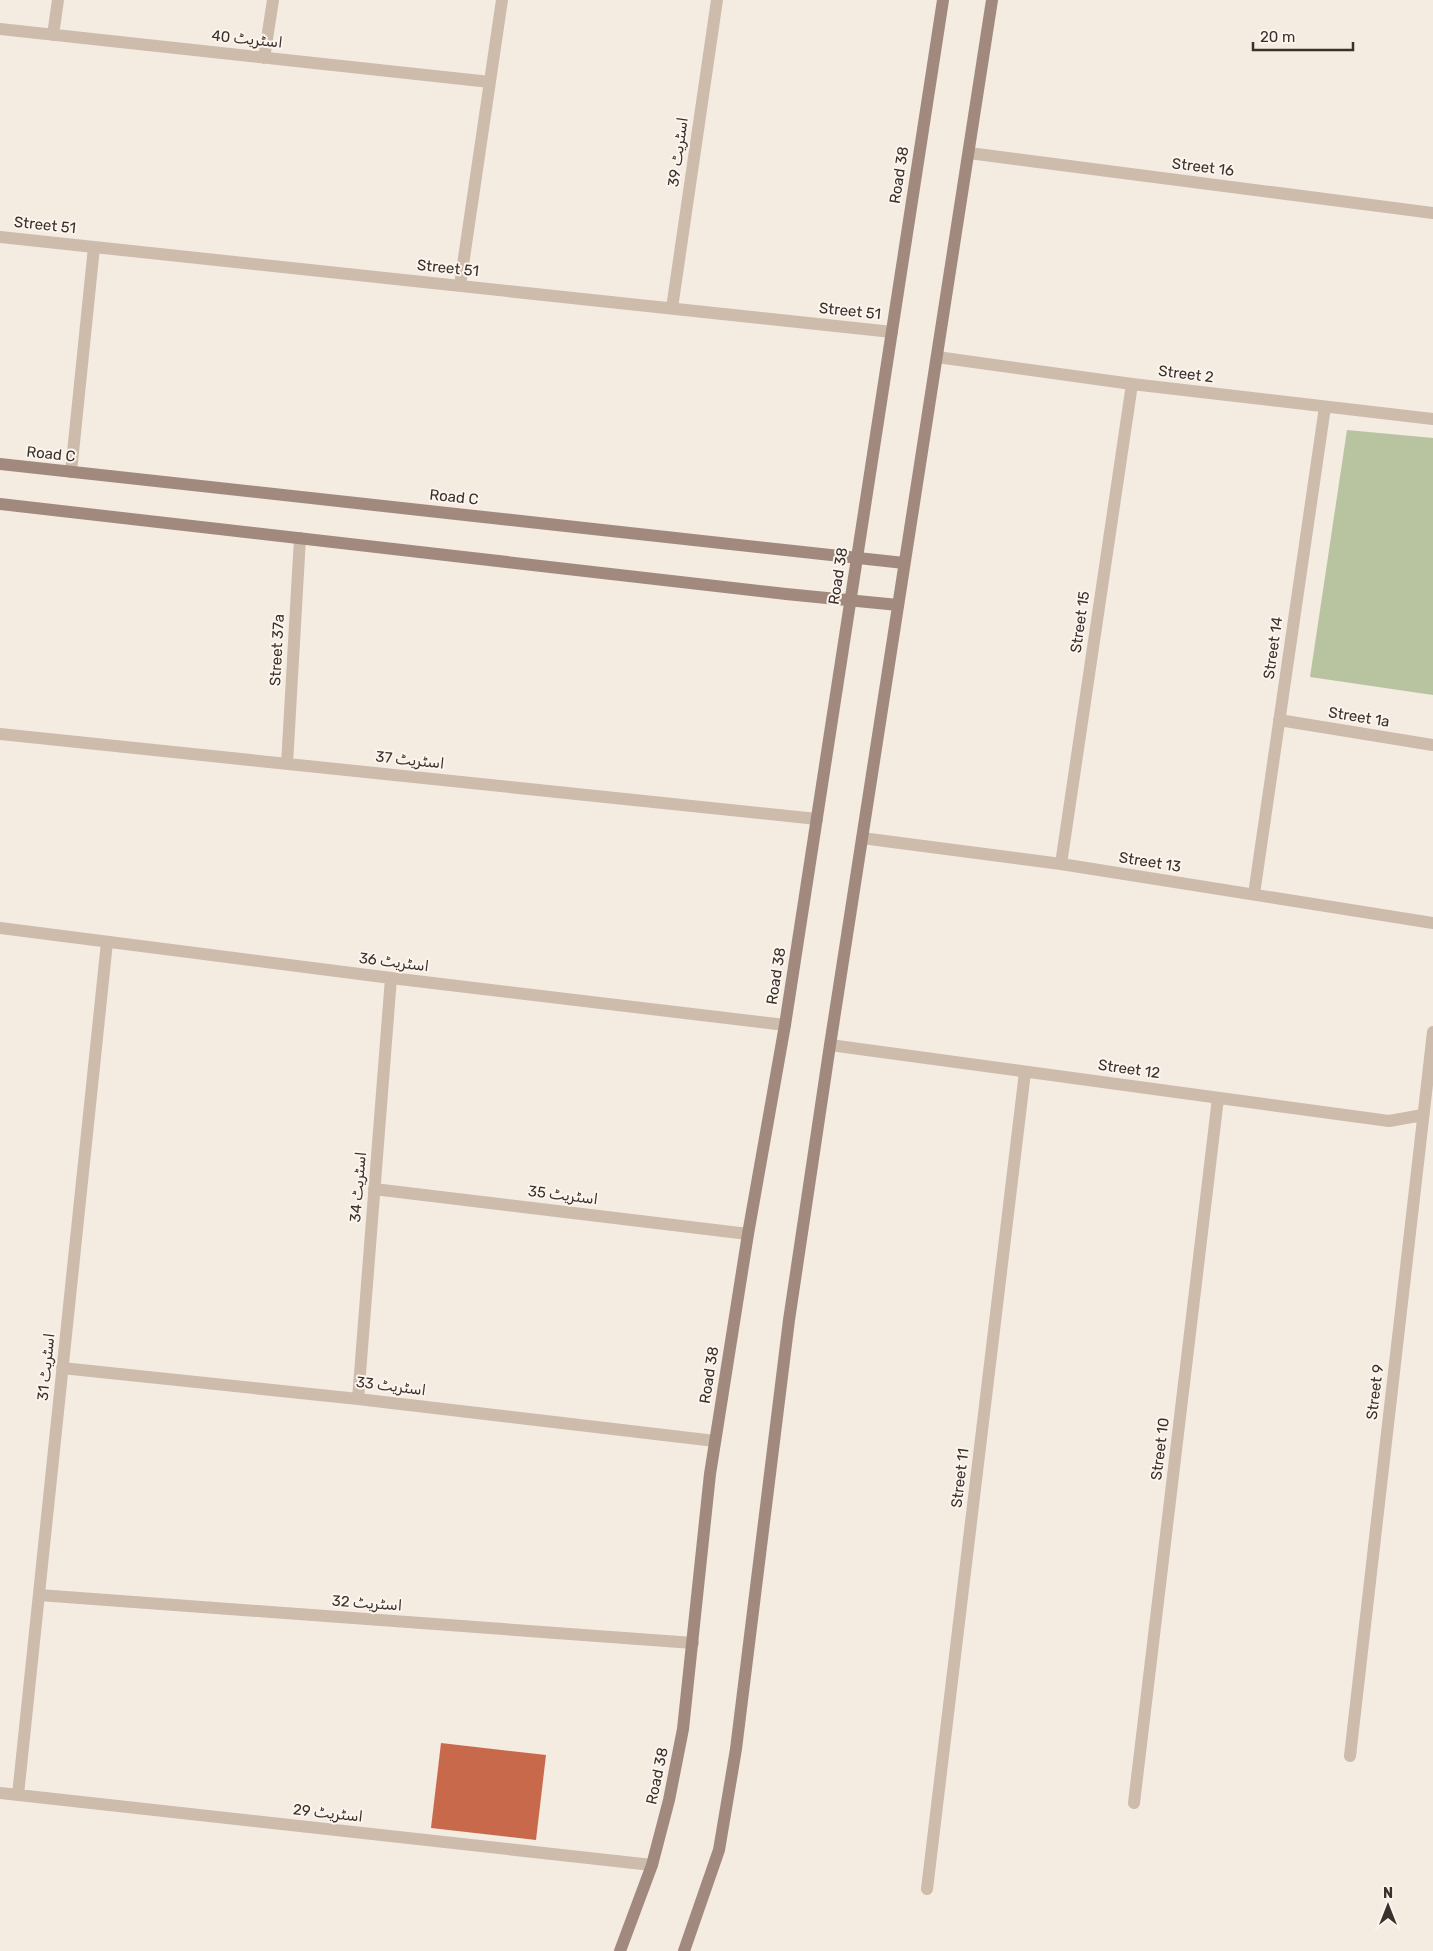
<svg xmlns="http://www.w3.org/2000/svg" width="1433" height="1951" font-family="Rubik,'Noto Sans Arabic',sans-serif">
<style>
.green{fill:#b8c4a0}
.building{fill:#c8694b}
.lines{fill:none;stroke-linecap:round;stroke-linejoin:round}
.street{stroke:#cdbbac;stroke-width:12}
.secondary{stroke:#a18a7d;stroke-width:12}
.labels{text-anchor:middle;stroke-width:4;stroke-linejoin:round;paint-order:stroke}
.street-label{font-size:15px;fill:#3b302b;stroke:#fbf5ee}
</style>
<rect width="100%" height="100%" fill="#f4ebe1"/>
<!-- green -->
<path class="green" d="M1347 430 1433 438V695L1310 677Z"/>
<!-- building -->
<path class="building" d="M441 1743 546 1755 536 1840 431 1828Z"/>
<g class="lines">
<!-- street -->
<path class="street" d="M0 29 490 82
M53 35 58 0
M264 58 273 0
M969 153 1433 213
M0 237 892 332
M460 285 502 0
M672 308 717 0
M937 357 1132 384 1433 419
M71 472 94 247
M1279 720 1433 745
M0 734 817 819
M287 764 300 538
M862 838 1061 864 1433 923
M1061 864 1132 384
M1254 894 1325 407
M0 928 391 978 785 1025
M830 1045 1389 1121 1423 1115
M374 1189 748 1234
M62 1368 358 1399 715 1441
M358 1399 391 978
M39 1595 693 1643
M1350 1756 1433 1032
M0 1793 652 1865
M18 1795 107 942
M1134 1803 1218 1098
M927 1889 1025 1072"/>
<!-- secondary -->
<path class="secondary" d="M0 464 904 563
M0 504 786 594 898 605
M620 1951 652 1865 669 1800 683 1729 710 1474 748 1234 785 1025 943 0
M684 1951 719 1850 736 1749 789 1320 830 1045 992 0"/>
</g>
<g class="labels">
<!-- street labels -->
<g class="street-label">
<text transform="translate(247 39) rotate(6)" y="5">اسٹریٹ 40</text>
<text transform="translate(678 152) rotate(-82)" y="5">اسٹریٹ 39</text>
<text transform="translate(1203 167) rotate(7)" y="5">Street 16</text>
<text transform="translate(899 175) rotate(-81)" y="5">Road 38</text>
<text transform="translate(45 225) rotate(6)" y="5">Street 51</text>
<text transform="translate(448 268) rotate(6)" y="5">Street 51</text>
<text transform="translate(850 311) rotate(6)" y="5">Street 51</text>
<text transform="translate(1186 374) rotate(7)" y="5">Street 2</text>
<text transform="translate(51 454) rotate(6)" y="5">Road C</text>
<text transform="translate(454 497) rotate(6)" y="5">Road C</text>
<text transform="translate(838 576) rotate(-81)" y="5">Road 38</text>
<text transform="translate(1080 622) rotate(-82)" y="5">Street 15</text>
<text transform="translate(1273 648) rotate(-82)" y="5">Street 14</text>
<text transform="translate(277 650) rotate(-87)" y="5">Street 37a</text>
<text transform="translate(1359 717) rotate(9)" y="5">Street 1a</text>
<text transform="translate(410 760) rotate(6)" y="5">اسٹریٹ 37</text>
<text transform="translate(1150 862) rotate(9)" y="5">Street 13</text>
<text transform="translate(394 962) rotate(7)" y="5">اسٹریٹ 36</text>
<text transform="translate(776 976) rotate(-81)" y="5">Road 38</text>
<text transform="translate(1129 1069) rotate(8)" y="5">Street 12</text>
<text transform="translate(358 1187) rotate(-85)" y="5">اسٹریٹ 34</text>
<text transform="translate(563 1195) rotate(7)" y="5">اسٹریٹ 35</text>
<text transform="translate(46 1367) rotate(-84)" y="5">اسٹریٹ 31</text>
<text transform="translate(709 1375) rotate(-81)" y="5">Road 38</text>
<text transform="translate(391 1386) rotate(7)" y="5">اسٹریٹ 33</text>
<text transform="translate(1375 1392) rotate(-83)" y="5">Street 9</text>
<text transform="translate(1160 1449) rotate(-83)" y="5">Street 10</text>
<text transform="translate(960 1478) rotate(-83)" y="5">Street 11</text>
<text transform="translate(367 1603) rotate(4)" y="5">اسٹریٹ 32</text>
<text transform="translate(657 1776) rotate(-78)" y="5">Road 38</text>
<text transform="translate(328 1813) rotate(6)" y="5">اسٹریٹ 29</text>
</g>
</g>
<!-- north arrow -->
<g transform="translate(1388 1906)" stroke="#fbf5ee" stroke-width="4" paint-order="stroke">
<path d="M0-4L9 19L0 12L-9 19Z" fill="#3b302b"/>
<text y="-8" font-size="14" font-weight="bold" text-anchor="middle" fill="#3b302b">N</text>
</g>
<!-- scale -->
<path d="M1253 42v8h100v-8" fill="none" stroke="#3b302b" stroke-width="2.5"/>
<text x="1260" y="42" font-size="15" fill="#3b302b" stroke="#fbf5ee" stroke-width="4" paint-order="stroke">20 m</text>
</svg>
